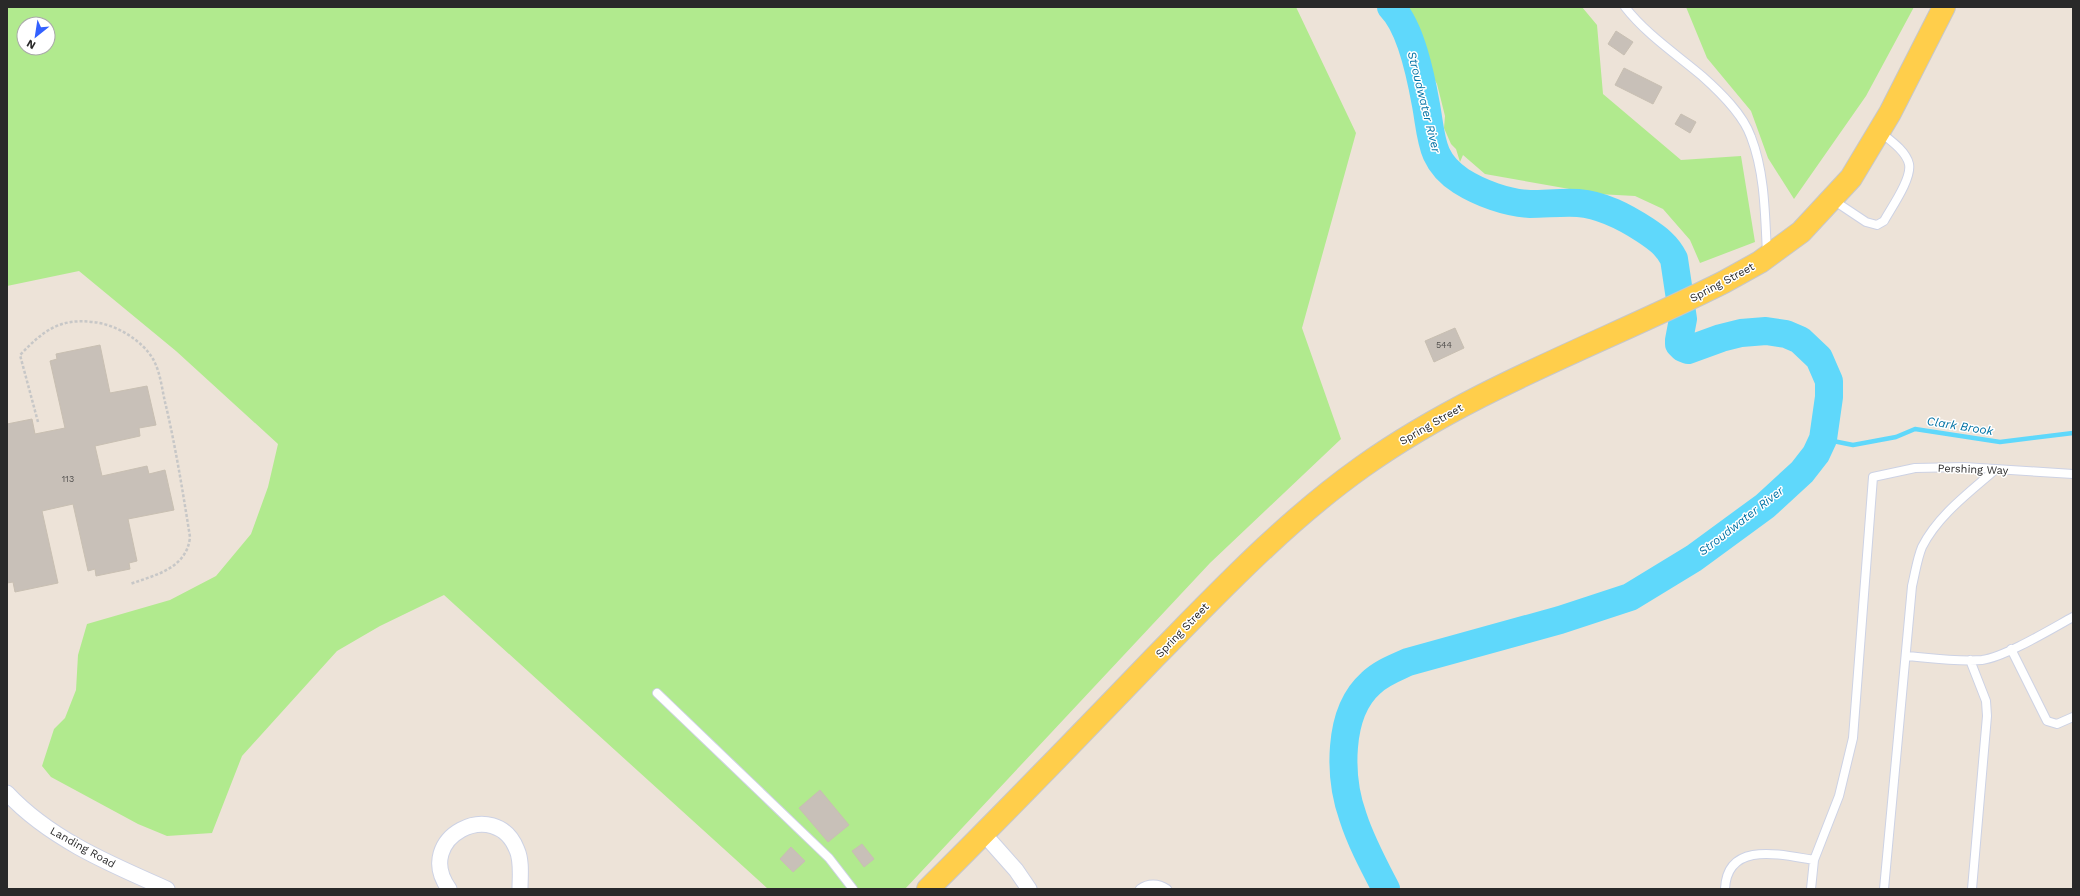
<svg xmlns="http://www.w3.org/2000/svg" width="2080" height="896" font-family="'Work Sans',sans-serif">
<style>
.green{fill:#b1ea8e;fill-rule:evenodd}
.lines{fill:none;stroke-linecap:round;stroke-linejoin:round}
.stream{stroke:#5fd8fb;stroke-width:4.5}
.river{stroke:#5fd8fb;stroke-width:28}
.building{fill:#c8c0b8;stroke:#c8bfb2}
.service-casing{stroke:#cdd2e4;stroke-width:10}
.minor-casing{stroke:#cdd2e4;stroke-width:17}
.primary-casing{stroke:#c7c7c7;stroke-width:24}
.path{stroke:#c7c7c7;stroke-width:2.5;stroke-dasharray:3 2;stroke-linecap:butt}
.service{stroke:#fff;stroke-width:8}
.minor{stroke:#fff;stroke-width:15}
.primary{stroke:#ffce4b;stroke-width:22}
.labels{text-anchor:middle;stroke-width:3;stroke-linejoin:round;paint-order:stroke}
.number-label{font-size:9px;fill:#514f4d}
.street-label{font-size:11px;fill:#292929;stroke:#fff}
.water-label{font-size:12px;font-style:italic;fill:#0072a5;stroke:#fff}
</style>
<rect width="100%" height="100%" fill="#ede3d8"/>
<!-- green -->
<path class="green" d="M7 7H1296L1356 133 1302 328 1341 439 1210 563 905 889H768L444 595 380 626 337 651 242 756 212 833 167 836 138 824 51 777 42 766 54 729 65 718 76 690 78 655 87 624 170 600 216 576 251 534 268 487 278 444 176 351 79 271 7 286ZM24 24H48V48H24Z
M1405 7H1582L1597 25 1603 94 1681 160 1741 156 1755 242 1700 263 1690 240 1663 209 1635 196 1598 194 1485 174 1463 155 1460 162 1456 149 1451 144 1444 128 1445 116 1437 84 1425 62 1413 18Z
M1686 7H1914L1866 96 1794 199 1768 158 1751 111 1707 58Z"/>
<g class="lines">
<!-- stream -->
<path class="stream" d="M1823 439 1853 445 1896 437 1915 429 2000 442 2073 433"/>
<!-- river -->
<path class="river" d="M1386 889C1374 866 1361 842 1353 817 1339 778 1337 713 1371 683 1381 673 1395 668 1408 662L1560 620 1630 597 1694 558 1765 506 1802 472 1816 454 1823 439 1829 397V381L1819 358 1800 340 1786 334 1766 331 1741 333 1721 338 1688 350 1683 348 1679 344V340L1683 319 1674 259C1667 245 1657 238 1645 230 1625 217 1603 205 1578 203 1562 202 1546 204 1530 204 1507 203 1480 193 1461 181 1430 161 1432 138 1426 105 1421 77 1411 27 1391 7"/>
</g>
<!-- building -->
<path class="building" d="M1616 31 1633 42 1624 55 1608 44Z
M1624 68 1662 87 1653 104 1615 85Z
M1681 114 1696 122 1690 133 1675 124Z
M1455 328 1464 348 1434 362 1425 341Z
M100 345 110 393 147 386 156 425 139 428 140 436 95 446 102 476 147 466 149 474 165 470 174 510 128 519 137 561 129 563 130 569 96 576 95 569 88 571 73 504 42 511 58 583 15 592 13 582 7 583V424L32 419 35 434 65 428 50 361 57 359 56 354Z
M820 790 849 825 828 842 799 808Z
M862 844 874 859 864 867 852 851Z
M791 847 805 861 793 872 780 859Z"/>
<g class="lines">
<!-- service casing -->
<g class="service-casing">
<path id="service" d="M1625 7C1646 34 1676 54 1702 76 1720 92 1743 114 1751 137 1765 173 1765 215 1767 254
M1833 200 1866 222 1877 225 1884 221C1891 208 1912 179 1909 164 1906 151 1890 140 1880 132
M2011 649 2047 721 2057 724 2073 717
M1906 656C1930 658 1957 662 1982 660 2005 657 2051 629 2073 617
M1970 660 1986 701 1987 716 1972 889
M657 693 829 858 853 889
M1140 889C1148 883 1158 883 1167 889
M1725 889C1727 840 1782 855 1814 860
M1811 889 1814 860 1839 796 1853 738 1873 477 1915 468 1964 467 2073 474
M1884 889 1912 586C1915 574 1917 559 1922 547 1938 515 1970 492 1996 469"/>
</g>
<!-- minor casing -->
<g class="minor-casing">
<path id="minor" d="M7 793C50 839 110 864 167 889
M984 834 1016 870 1029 889
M449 889C412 838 496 795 517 850 522 861 520 877 520 889"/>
</g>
<!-- primary casing -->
<g class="primary-casing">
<path id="primary" d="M928 889C1005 813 1081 734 1156 656 1221 590 1286 521 1362 467 1473 388 1603 343 1724 282L1760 262 1801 232 1851 178 1890 113 1944 7"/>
</g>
<!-- path -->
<path class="path" d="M38 422 20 355C43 331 59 318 93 322 115 324 142 340 153 359 161 373 162 391 166 406 176 449 183 493 190 537 187 568 156 575 130 584"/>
<!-- service -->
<use href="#service" class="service"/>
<!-- minor -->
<use href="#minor" class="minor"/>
<!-- primary -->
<use href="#primary" class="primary"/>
</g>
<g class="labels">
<!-- number labels -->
<g class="number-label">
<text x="1444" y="348">544</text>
<text x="68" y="482">113</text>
</g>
<!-- street labels -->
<g class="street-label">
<text transform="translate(1722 282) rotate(-28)" y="4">Spring Street</text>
<text transform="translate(1431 424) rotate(-30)" y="4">Spring Street</text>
<text transform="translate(1973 469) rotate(2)" y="4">Pershing Way</text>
<text transform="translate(1182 630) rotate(-46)" y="4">Spring Street</text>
<text transform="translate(83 847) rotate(29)" y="4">Landing Road</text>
</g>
<!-- water labels -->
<g class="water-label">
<text transform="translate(1424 102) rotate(76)" y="4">Stroudwater River</text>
<text transform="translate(1960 426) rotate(9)" y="4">Clark Brook</text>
<text transform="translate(1741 521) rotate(-38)" y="4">Stroudwater River</text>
</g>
</g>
<!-- border -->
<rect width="2080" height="896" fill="none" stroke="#292929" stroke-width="16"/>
<!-- north arrow -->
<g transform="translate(36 36) rotate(210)"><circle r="19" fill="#ffffff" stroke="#a9a9a9"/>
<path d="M0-3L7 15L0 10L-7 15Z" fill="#3361ff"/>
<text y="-6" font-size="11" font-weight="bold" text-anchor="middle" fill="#292929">N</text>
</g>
</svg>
